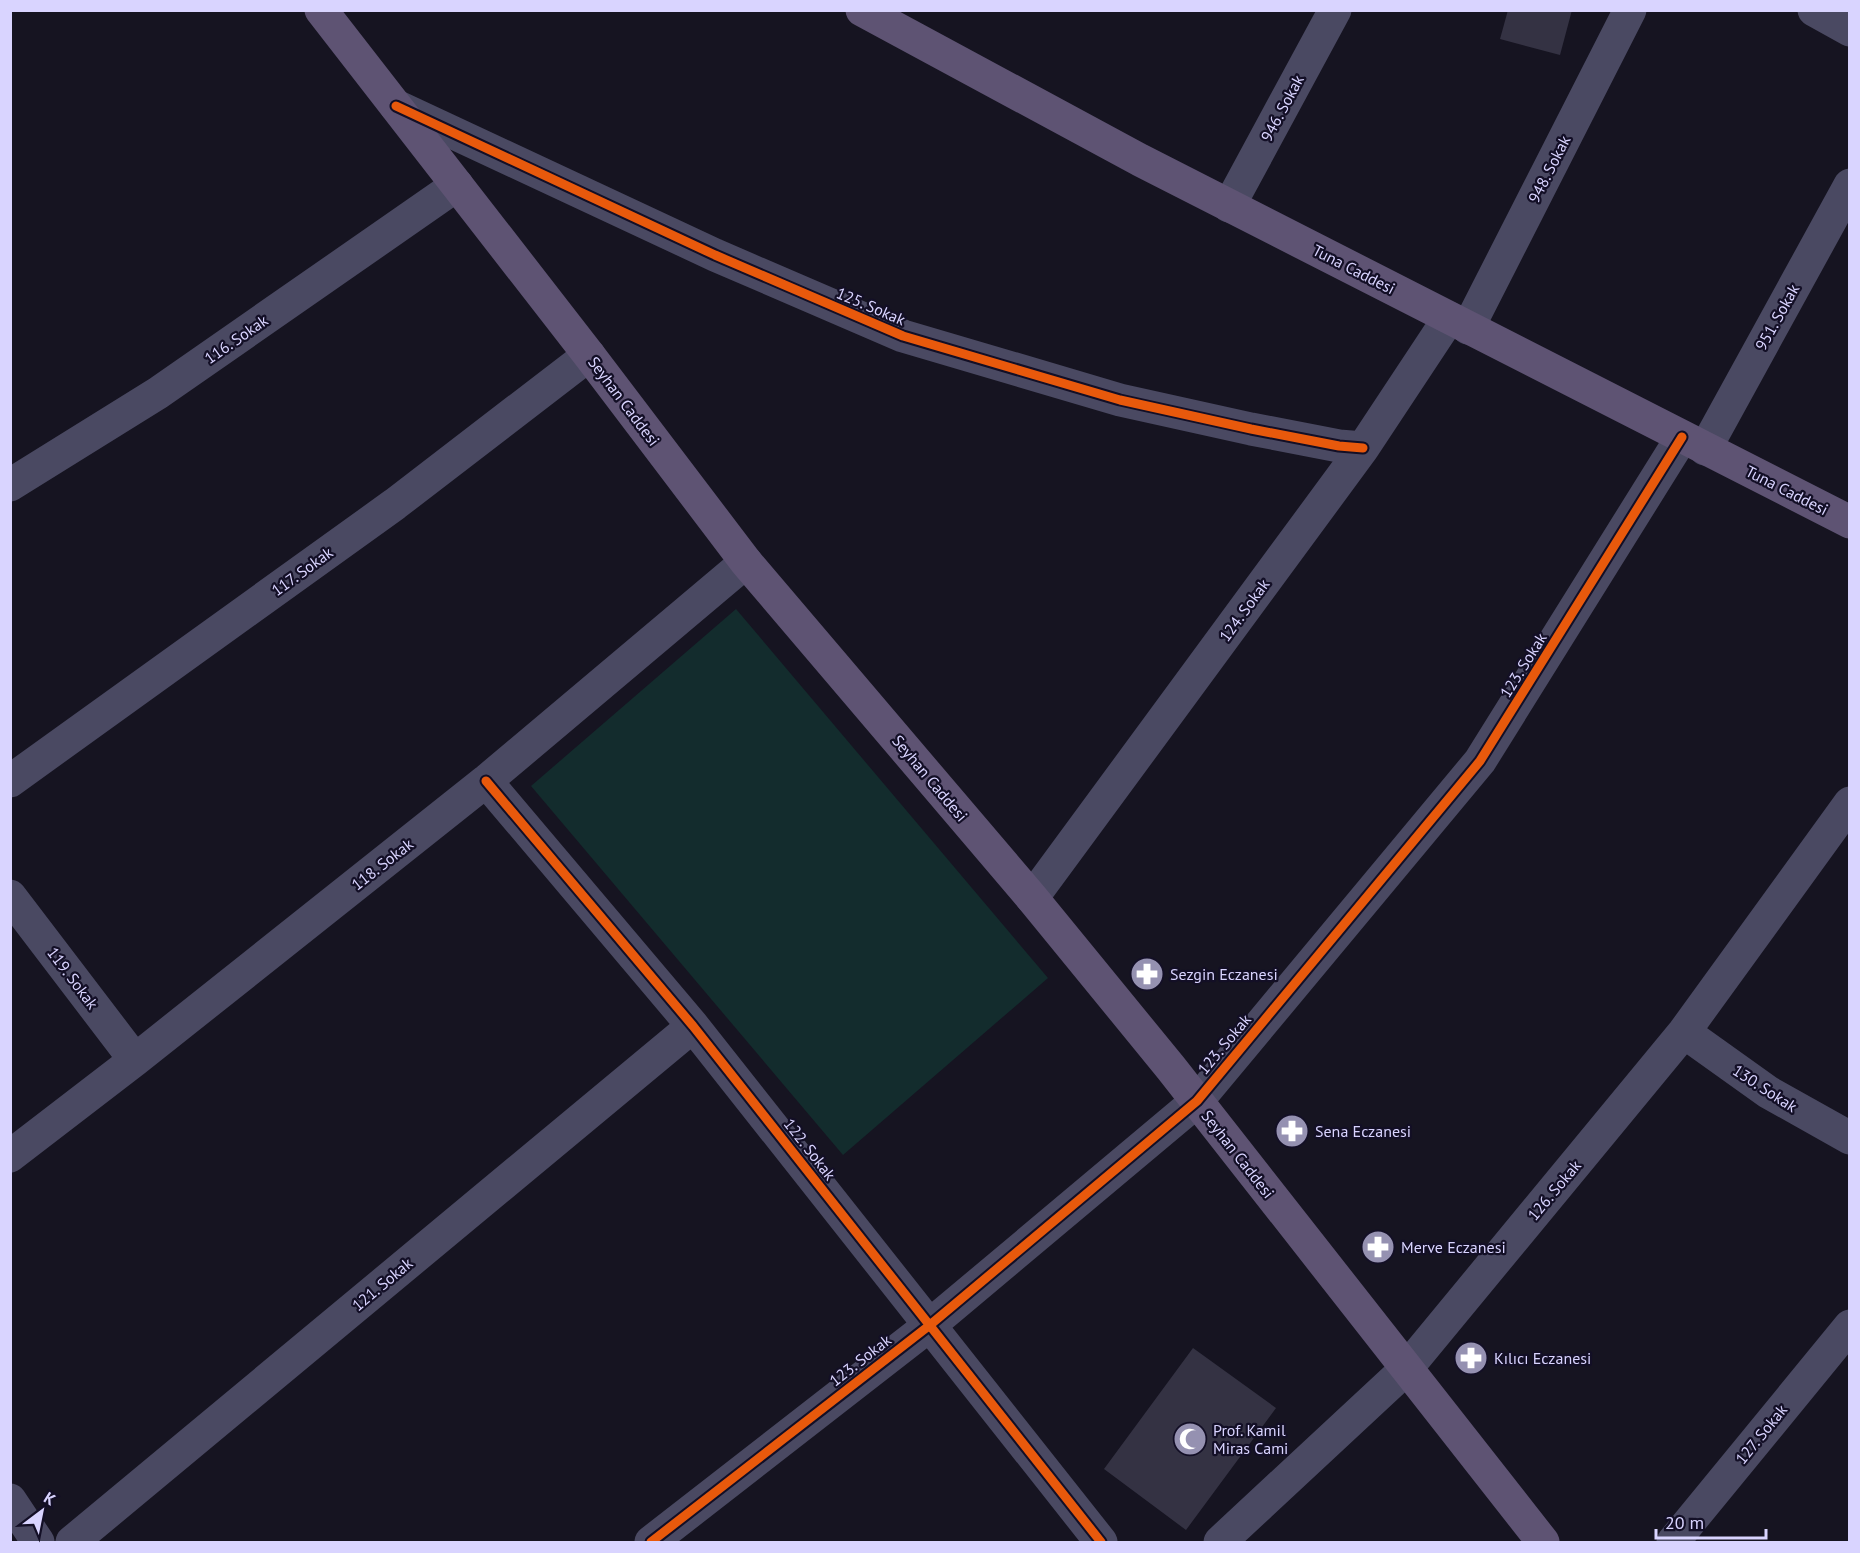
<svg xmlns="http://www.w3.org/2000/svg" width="1860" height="1553" font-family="'PT Sans',sans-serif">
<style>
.green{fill:#132c2d}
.building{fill:#343243}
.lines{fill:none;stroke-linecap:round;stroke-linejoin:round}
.minor{stroke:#4a4962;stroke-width:33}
.major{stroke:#5e5373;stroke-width:33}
.cycleway-casing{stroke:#130f26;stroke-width:13}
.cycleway{stroke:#e8590c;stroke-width:9}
.labels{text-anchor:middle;stroke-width:4.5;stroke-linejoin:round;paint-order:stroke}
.street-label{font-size:16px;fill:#d9d4ff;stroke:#130f26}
.poi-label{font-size:16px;fill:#d9d4ff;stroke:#130f26;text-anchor:start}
</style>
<rect width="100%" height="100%" fill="#161421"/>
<!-- green -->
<path class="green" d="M736 609 1048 978 843 1155 531 786Z"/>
<!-- building -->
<path class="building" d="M1508 10H1572L1560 55 1500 39Z
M1193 1348 1276 1408 1186 1530 1104 1469Z"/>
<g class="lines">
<!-- minor -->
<path class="minor" d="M1814 10 1850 30
M396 106 715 255 903 336 1120 400 1251 429 1339 446 1363 448
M1229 206 1335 10
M1468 328 1630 10
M1705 449 1850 185
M10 485 158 393 457 185
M10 781 395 504 589 355
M486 781 693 1026 1101 1542
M10 896 135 1060
M1032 898 1363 448 1449 318
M1684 1032 1768 1092 1850 1138
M10 1156 135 1060 486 781 746 562
M10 1500 38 1542
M72 1542 693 1026
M651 1542 930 1325 1197 1101 1480 761 1682 437
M1220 1542 1406 1369 1684 1032 1850 803
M1673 1542 1850 1326"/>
<!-- major -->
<path class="major" d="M321 10 589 355 746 562 1032 898 1171 1068 1543 1542
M862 10 1140 160 1850 522"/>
<!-- cycleway casing -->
<g class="cycleway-casing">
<path id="cycleway" d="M396 106 715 255 903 336 1120 400 1251 429 1339 446 1363 448
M486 781 693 1026 1101 1542
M651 1542 930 1325 1197 1101 1480 761 1682 437"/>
</g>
<!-- cycleway -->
<use href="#cycleway" class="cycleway"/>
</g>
<!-- icons -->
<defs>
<g id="pharmacy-disc" transform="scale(1.725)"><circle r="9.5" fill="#9591b1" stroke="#130f26"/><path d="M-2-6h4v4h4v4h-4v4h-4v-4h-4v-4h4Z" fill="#fff"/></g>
<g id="mosque-disc" transform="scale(1.725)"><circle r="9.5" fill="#9591b1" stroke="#130f26"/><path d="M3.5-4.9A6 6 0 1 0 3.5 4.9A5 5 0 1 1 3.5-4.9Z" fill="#fff"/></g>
</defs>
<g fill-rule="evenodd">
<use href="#pharmacy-disc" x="1147" y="974"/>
<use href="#pharmacy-disc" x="1292" y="1131"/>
<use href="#pharmacy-disc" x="1378" y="1247"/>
<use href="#pharmacy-disc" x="1471" y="1358"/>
<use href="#mosque-disc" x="1190" y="1439"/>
</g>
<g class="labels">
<!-- street labels -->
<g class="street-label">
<text transform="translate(1282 108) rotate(-62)" y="6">946. Sokak</text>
<text transform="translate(1549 169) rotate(-63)" y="6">948. Sokak</text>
<text transform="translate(1354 269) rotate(27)" y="6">Tuna Caddesi</text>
<text transform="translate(871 306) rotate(23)" y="6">125. Sokak</text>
<text transform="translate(1777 317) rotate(-61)" y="6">951. Sokak</text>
<text transform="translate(236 339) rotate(-35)" y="6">116. Sokak</text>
<text transform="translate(624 401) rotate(53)" y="6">Seyhan Caddesi</text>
<text transform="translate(1787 490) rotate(27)" y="6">Tuna Caddesi</text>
<text transform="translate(302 571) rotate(-36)" y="6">117. Sokak</text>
<text transform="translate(1244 610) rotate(-54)" y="6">124. Sokak</text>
<text transform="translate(1523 665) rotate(-58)" y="6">123. Sokak</text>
<text transform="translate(930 778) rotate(50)" y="6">Seyhan Caddesi</text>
<text transform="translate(382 864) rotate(-38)" y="6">118. Sokak</text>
<text transform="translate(73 978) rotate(53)" y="6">119. Sokak</text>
<text transform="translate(1224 1044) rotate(-50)" y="6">123. Sokak</text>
<text transform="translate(1765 1088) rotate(33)" y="6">130. Sokak</text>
<text transform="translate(810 1149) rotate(52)" y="6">122. Sokak</text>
<text transform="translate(1238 1154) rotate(52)" y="6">Seyhan Caddesi</text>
<text transform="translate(1554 1190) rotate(-50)" y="6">126. Sokak</text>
<text transform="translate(382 1284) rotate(-40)" y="6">121. Sokak</text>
<text transform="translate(860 1360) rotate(-38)" y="6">123. Sokak</text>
<text transform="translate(1761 1434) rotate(-51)" y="6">127. Sokak</text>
</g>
<!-- poi labels -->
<g class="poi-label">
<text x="1170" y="980">Sezgin Eczanesi</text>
<text x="1315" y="1137">Sena Eczanesi</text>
<text x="1401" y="1253">Merve Eczanesi</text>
<text x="1494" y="1364">Kılıcı Eczanesi</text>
<text x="1213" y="1436">Prof. Kamil<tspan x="1213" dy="18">Miras Cami</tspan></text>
</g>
</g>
<!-- border -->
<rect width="1860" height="1553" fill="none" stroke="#d9d4ff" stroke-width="24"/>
<!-- north arrow -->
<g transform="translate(42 1511) rotate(32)" stroke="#130f26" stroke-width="4.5" paint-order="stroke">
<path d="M0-4.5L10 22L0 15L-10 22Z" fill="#d9d4ff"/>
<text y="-9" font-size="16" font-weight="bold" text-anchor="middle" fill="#d9d4ff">K</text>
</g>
<!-- scale -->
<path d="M1656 1529v9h110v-9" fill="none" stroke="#d9d4ff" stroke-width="3"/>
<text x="1665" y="1529" font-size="18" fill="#d9d4ff" stroke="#130f26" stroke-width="4.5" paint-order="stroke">20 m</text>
</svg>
